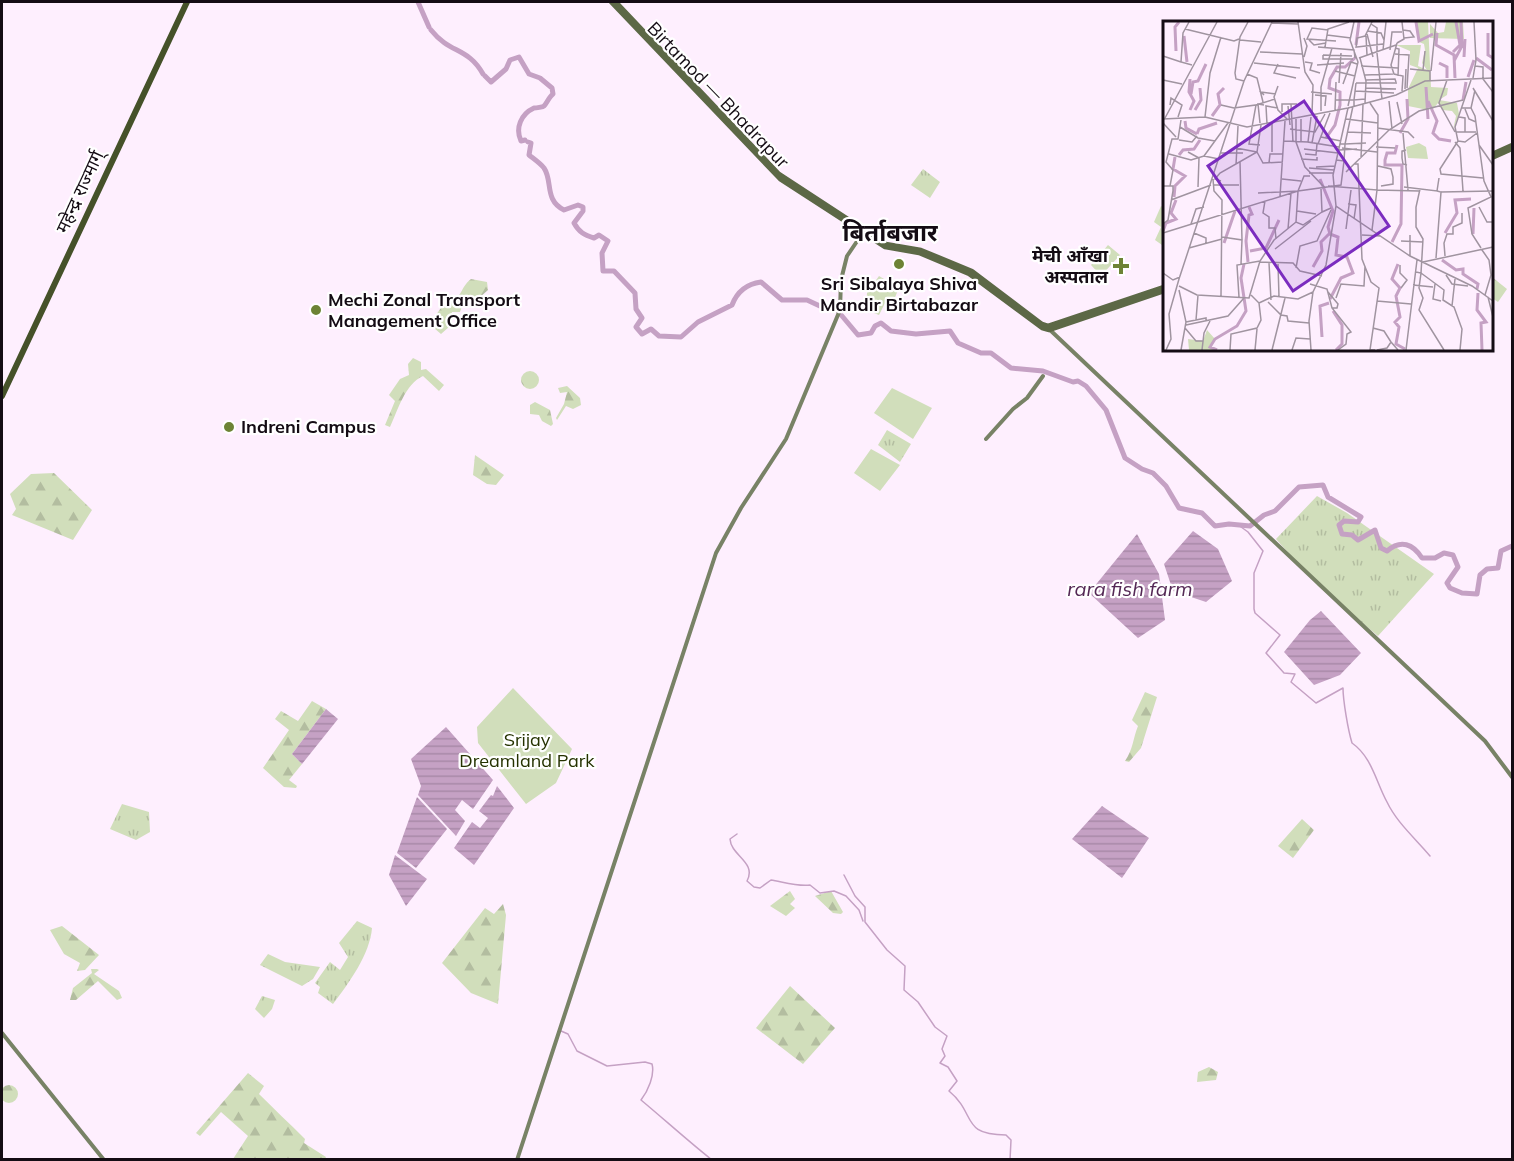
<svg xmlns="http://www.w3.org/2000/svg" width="1514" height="1161" font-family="Mulish,'Noto Sans Devanagari',sans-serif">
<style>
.grass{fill:url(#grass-tufts)}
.forest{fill:url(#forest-firs)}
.park{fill:#d1debb}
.water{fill:url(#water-rules)}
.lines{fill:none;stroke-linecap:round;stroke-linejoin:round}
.stream{stroke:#c5a1c4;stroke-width:1.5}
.river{stroke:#c5a1c4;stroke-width:5}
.secondary{stroke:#788266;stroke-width:4}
.primary{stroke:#5c6846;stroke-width:4.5}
.highway{stroke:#455129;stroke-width:6}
.poi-dot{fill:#6d8335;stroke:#fff;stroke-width:2}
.labels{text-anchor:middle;stroke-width:4.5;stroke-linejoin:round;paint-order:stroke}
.street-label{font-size:18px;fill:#140c14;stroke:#fff}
.poi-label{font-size:18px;font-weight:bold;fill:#140c14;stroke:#fff;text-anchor:start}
.park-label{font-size:18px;fill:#253200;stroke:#fff}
.water-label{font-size:20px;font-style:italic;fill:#542855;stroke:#fff}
.district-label{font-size:24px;font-weight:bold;fill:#140c14;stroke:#fff}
.inset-river{fill:none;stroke:#c5a1c4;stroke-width:3}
.inset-road{fill:none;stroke:#a094a0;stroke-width:1.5}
.view{fill:#7b2cbf;fill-opacity:0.15;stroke:#7b2cbf;stroke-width:3}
.inset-edge{fill:none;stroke:#140c14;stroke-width:3}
</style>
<defs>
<pattern id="grass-tufts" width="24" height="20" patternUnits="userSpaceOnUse" patternTransform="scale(1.5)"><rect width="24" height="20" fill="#d1debb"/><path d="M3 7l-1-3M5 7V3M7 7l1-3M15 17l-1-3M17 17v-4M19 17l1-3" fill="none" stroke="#b3bda0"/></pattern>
<pattern id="forest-firs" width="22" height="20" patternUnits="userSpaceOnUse" patternTransform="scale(1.5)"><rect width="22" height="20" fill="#d1debb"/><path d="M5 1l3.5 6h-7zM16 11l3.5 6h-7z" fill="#b3bda0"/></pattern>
<pattern id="water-rules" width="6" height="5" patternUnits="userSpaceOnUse" patternTransform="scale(1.5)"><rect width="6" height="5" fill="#c5a1c4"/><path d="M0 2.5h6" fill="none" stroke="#a889a8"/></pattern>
</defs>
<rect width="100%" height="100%" fill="#feeffe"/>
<!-- grass -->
<path class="grass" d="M923 169 940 182 930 198 911 185Z
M887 430 911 444 900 462 878 445Z
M1317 496 1347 513 1434 574 1378 636 1318 586 1276 539Z
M122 804 149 812 150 832 136 840 110 829Z
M357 921 372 928C370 954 349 983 333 1004L318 993 320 987 315 983 330 962 340 970 348 957 339 943Z
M268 954 285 962 320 967 313 979 302 986 260 965Z
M262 996 275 1000 272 1009 264 1018 255 1009Z"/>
<!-- forest -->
<path class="forest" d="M1492 277 1507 289 1498 302 1492 298Z
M471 279 487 282 488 290 479 298 473 297 469 306H462L460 312H452L449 327 441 334 434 328 436 315 445 302C463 301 459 288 471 279Z
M413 358 421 362V370L426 369 444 385 439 391 423 376C405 384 398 410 390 427L385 425 395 401 389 395 400 379 409 375 408 364Z
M521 380a9 9 0 1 1 18 0a9 9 0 1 1-18 0Z
M567 386 580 398 581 405 573 409 566 406 557 420 556 418 564 404 567 392 560 393 558 388Z
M535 402 550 410 553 424 551 426 542 421 539 415 530 414V405Z
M475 455 504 475 496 485 487 484 473 475Z
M54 473 92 510 73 540 12 515 16 509 10 494 31 474Z
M1145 692 1157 697 1141 748 1129 762 1125 761C1133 750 1133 738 1138 726L1132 720Z
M312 701 326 709 292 754 302 764 289 780 297 786 296 788 284 787 263 768 289 730 275 719 281 711 298 721Z
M1302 819 1314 830 1293 858 1278 846Z
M790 891 795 899 790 904 795 908 786 916 770 906Z
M831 891 843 912 841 914 833 913 815 896Z
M503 904 506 915 498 1004 471 993 442 963 485 908 494 914Z
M62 926 99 955 85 970 77 971 80 963 64 954 50 930Z
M91 969H97L99 970 94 974 119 991 122 998 117 1000 98 981 76 1000H70L73 988 92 973Z
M790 986 835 1028 803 1064 756 1028Z
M1209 1067 1218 1072 1216 1080 1197 1082 1198 1072Z
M248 1073 264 1086 259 1094C274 1109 289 1123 305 1139L304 1143 326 1157 325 1159H233L248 1136 221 1112 200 1136 196 1133Z
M0 1094a9 9 0 1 1 18 0a9 9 0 1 1-18 0Z"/>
<!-- park -->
<path class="park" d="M1161 206 1164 208 1162 245 1155 240 1161 227 1154 222Z
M1108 245 1120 255 1101 276 1091 265Z
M879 276 899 288 893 302 887 299 879 315 866 310 867 293Z
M892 388 932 408 913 439 874 413Z
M871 449 900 465 880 491 854 473Z
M513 688 572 749 556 783 526 804 478 743 477 727Z"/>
<!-- water -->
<path class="water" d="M1193 531 1218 549 1232 581 1206 602 1173 591 1164 564Z
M1137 534 1159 574 1165 620 1138 638 1089 593Z
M1321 611 1361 653 1340 675 1314 685 1284 652 1310 620Z
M326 709 338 719 302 764 292 754Z
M446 727 493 780 473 809 462 800 455 810 465 821 456 836 418 795 421 786 411 759Z
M497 786 514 808 474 865 454 848 472 822 480 828 488 818 479 811 491 795 493 796Z
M417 797 447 829 416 868 397 853Z
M1102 806 1149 838 1122 878 1072 839Z
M395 855 427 879 406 906 389 875Z"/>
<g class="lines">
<!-- stream -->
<path class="stream" d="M1237 524 1248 532 1263 551 1254 573V609L1255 613 1280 635 1266 653 1284 673 1295 674 1291 682 1316 703 1343 688C1343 700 1348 730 1352 743 1372 757 1376 782 1387 802 1397 823 1416 839 1430 856
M737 834 730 839C731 856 757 862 747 881L754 887 760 888 771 880C783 882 799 887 810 885L820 893 834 891 846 896 859 910 863 921
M844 875 855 896 865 907V922L887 950 905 966 904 990 918 1002 935 1027 947 1036 942 1049 945 1056 940 1063 948 1067 957 1081 949 1091C977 1114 960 1135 1006 1135L1011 1140 1010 1160
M561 1031 568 1034 577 1051 607 1066 645 1062 652 1064C655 1075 648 1091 641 1100 665 1120 688 1141 712 1160"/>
<!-- river -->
<path class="river" d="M418 2 429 27
M431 30C450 54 468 47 483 74
M485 76 491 82 506 69 510 60 519 57 529 74 540 78 552 88 553 94C549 97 547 103 544 106 543 107 536 108 534 108 521 114 515 128 521 141L525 140
M528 142 531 143 529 155C534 159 540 163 544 168 553 181 544 200 564 210L578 205 583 207V211L574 223C579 232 584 235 594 238L599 235 608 241 602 253 603 271H614L635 293 636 309 642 318 636 327 642 334 651 329 659 336 681 337 698 322 732 305C737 292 746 284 761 282L782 300H807L822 307 837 310 858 335 871 333 875 326 881 323 891 331 916 334 950 331 958 343 981 353H991L1011 368 1043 371 1073 382 1078 381 1086 386 1106 410 1125 458 1142 469 1153 473 1166 486 1179 508 1202 513 1215 526 1229 524 1250 526 1264 515 1275 511 1299 487 1323 485 1328 497 1361 517 1358 522 1344 521 1339 525 1342 534 1352 535 1358 540 1375 530 1381 548 1387 551C1401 539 1413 544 1422 558H1435L1444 553 1453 555 1458 567 1447 583 1450 588 1462 593 1477 594 1480 575 1487 569 1498 568 1501 551 1512 546"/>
<!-- secondary -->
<path class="secondary" d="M1049 329 1485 741 1512 777
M986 439 1013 409 1027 398 1043 376
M2 1033 104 1160
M517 1160 716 553 741 508 786 439 840 310 841 280 847 256 864 231"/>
<!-- primary -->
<path class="primary" d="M611 2 780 179 885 247 919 253 969 274 1042 328 1049 330 1164 291
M616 2 779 174 886 244 921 250 972 271 1042 324 1048 326 1164 287
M1492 154 1512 145
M1492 158 1512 149"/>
<!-- highway -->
<path class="highway" d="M2 396 187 2"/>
</g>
<!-- markers -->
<g class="poi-dot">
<circle cx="899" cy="264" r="6"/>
<path d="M1118 257h6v6h6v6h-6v6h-6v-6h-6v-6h6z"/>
<circle cx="316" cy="310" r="6"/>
<circle cx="229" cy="427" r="6"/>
</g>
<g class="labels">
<!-- street labels -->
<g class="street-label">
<text transform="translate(718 95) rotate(46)" y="6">Birtamod — Bhadrapur</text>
<text transform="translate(80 192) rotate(-65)" y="6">महेन्द्र राज्मार्ग्</text>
</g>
<!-- poi labels -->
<g class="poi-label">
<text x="1108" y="262" text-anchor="end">मेची आँखा<tspan x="1108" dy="21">अस्पताल</tspan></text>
<text x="899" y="290" text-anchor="middle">Sri Sibalaya Shiva<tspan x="899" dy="21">Mandir Birtabazar</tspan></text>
<text x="328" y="306">Mechi Zonal Transport<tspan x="328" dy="21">Management Office</tspan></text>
<text x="241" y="433">Indreni Campus</text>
</g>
<!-- park labels -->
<g class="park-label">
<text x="527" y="746">Srijay<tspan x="527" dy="21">Dreamland Park</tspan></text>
</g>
<!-- water labels -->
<g class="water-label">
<text x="1130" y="596">rara fish farm</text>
</g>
<!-- district labels -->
<g class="district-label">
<text x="890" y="241">बिर्ताबजार</text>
</g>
</g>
<!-- overview -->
<g transform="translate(1163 21)">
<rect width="330" height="330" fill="#feeffe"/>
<path d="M283 1H300L301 18 267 17V3L275 12 281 11Z" fill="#d1debb"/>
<path d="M253 1H265L268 66 285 67 284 74 276 79 294 82 296 93 290 109 293 95 289 90 279 89 275 82 270 88 266 83 265 89 245 85V68L255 47 247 44V30L233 24H258L255 45 264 49 259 42 262 29 261 23 256 21ZM256 122 263 126 265 138 245 137 243 126ZM44 309 52 318 46 325 51 329H26L25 318 40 320Z" fill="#d1debb"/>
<path class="inset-river" d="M253 1 256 20 270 13M274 12 273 24 291 34 292 57M325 12V34L330 37M21 15 24 41M193 24 196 1M13 30 12 6 16 1M290 31 297 24 293 1M301 36 302 18M313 37 329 49M291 40 299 25 298 1M276 42 284 46V57M305 56 311 39M263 66 265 98M28 73 30 61 35 60 43 43M300 79 303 61M265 80 274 100 270 112 276 118 288 120M27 89 31 80 26 71 27 58M32 89 38 79 37 67M49 95 57 84 55 73 61 67M22 100 23 107 34 113M237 112 245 98 244 78M34 113 36 108 54 102M163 117 172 104 177 84V71L166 67 167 58 174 46H182L193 36M16 134 20 129 31 128 37 119M157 158 170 190 165 206 167 213 175 216 173 234 184 236 190 252 178 257 167 278M11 176 12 165 22 155 10 148 12 136M0 210 3 202 13 198 8 192 13 179M282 212 294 192 292 179 308 178M310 213 311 187M229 221 238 203 239 144H222V139L224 132H232L234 124M61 222 72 190M87 230 103 227 116 199M279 239 293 249 300 248V253L315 263 314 268M85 241 83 220 86 194 89 193 86 186M235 243 229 258 237 267 233 275 237 296 232 301 236 306 233 323 242 328M150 246 159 230 158 221 167 212M315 272 314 289 323 301 318 302 319 329M170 290 179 304V323L173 329M159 316 157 285 166 282M54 329 47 326 52 318 74 305 83 290 78 257 81 243"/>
<path class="inset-road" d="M26 1 20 12 18 41 29 44M135 1 142 51 150 64 149 93M109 2 135 3M208 3 214 7V32M22 8 71 20 76 18M165 9 149 7 144 18 173 20M240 9 247 10 251 16 241 17M204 10 218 12 221 19M204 13 210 36M164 14 188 17M203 15 204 34M77 19 98 21M146 19 151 24 163 22M234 22 228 44 231 53 240 55 239 70M234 22 241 18 239 1M155 26 191 29 192 37M162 26 165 8 186 1M194 26 220 23M193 27 194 17 202 15 209 1M232 27 236 28 235 55M220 29 223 1M227 29 229 11H239M97 31 139 33M214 32 219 78M232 33 246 34 244 67M160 34V38H190M160 34 189 35M0 35 18 41M141 36 144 25 141 17M196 37 233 24M197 37 203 60 202 82M142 41 149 42 147 49 157 52M91 42 137 47M115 43 111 52 133 57M154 44 181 42M198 45 235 47M312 45 320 46V58L330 71M247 48 267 50V59M260 49 262 30M172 50 192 55M268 50 273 1M84 53 94 57 100 81M202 54 230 53M310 57 313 39 311 1M0 59 19 63M203 59 232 58 233 61M284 59 276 82 292 111M308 59 292 106 295 120 277 148 278 153 320 157M81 60 73 58 72 52 77 16 85 1M176 62 178 32M193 62H234M193 62 191 79 202 78M180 63 188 41 194 43M115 65 111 76 115 89 124 98M203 67 233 68M310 67 330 100M242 68 243 48M192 70 231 72M148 71 169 73M101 74 98 71 113 73M152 74 163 75 162 85M173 79H191V85M226 80 229 108M234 81 239 103M128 83 130 121M7 84 8 77 19 84 15 96M58 84 71 87 93 84 86 123 97 124M93 84 112 78M125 85 127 104M185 85 195 41 187 19 191 1M185 87 170 154 173 185 247 235 309 265 330 280M185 87 233 74 262 60 330 57M299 87H308L312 95 321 160 328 176 305 187 309 213 318 227M308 87 312 69M302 88 306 98 313 101M172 89 173 61M158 90V66L169 27M119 91V83H134M42 96 47 52 58 16M148 96 145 121 176 126M296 96 302 97V111M2 97 54 1M0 98 42 96 84 106 185 87M133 98V121L142 146 162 167M183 98 215 102M0 102 13 116M97 102 95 83 101 84M109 102V131M104 103 103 85 115 87M17 106 35 117 52 120M214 107 245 111 251 117M127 108 152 111 162 93M184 111 208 112M293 111H313M240 112 245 169M158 116 178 120M16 119 29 121 34 115M121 120 145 121M295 120 302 121 314 112M138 121V98M292 121 297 127 300 170M149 122 154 95M155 123 167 92M182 123 190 85M182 123 203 122M316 124 330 144M213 126 232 127M73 127 94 131M179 127 214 131M141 128 175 132M176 129 194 128M243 129 239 130V137L240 143 244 144M25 131 36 137 35 166M94 131 100 142 120 141M58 132H80M6 133 28 139 41 135 56 138M142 133 153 134 154 123M41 135 65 102M198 137 200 83M138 138 154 139V136M173 139 181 140 182 123H177M77 141 79 219M106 142 107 133H120M191 143H195L199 238 208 261 216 267 207 329H212M73 144 75 105M215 145 228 148 230 156V163L218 165M153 146 172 145M146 147 171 149M183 151 226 109 256 90 300 79M146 152H171M50 158 51 170 59 179 58 275M119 158 138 160M58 160 52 158 57 152 94 131 98 104M51 164H76M0 165H10V170L5 199 0 203M7 165 10 149 3 141 9 118H15L18 99M165 165 214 169 215 94 207 82M241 166 274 170 276 157M158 168 159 191 168 187M257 168 253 186V206L260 218 258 252 281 269 280 279 291 286 299 308 297 329M135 170 141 155H147M278 171 330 170M95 172 135 170 133 201M117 175 122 100M8 179 48 164M102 180 100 192 106 196V207H112L113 218M185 183 193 184 191 198M316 186 324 201H330M134 190 153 193M28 203 33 188 41 186M125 208 128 172M183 208 188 169M209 209 214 169 256 170M0 212 135 170 178 164 181 140M31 212 43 217V222M199 214 217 215M247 214V235M59 216 79 219 78 243M238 220 260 221M26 227 59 218M112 228 148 200M319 229 326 239 328 254 322 274M282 235 281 222 284 213H290V206L299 202V192M273 237 278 171 274 170M96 241 130 242 137 250 159 255M260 241 330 226M106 242 108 279M115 243 116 276M237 244V252L244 259 238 267M133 247 137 225 154 220 168 189M253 251 258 252 256 267 260 277 256 289 281 329M0 252 10 259 17 256M283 254 289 263 305 265M147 263 164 268 169 287 188 311 184 313 183 323 175 329M272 263 270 278 278 280M250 264 270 266M16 265 34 274 86 277 97 240 111 219 133 201 140 204 159 191M16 269 23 301 18 329M165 271 175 283 174 287H169M76 276 74 244 97 240M325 276 330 296M173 277 178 263 201 265 202 245M214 280 248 283M105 281 118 294 124 295 125 300 146 302M96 282 111 275 135 278 150 271M289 285 292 258M33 299 35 274M23 301 43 297V300M23 304 65 295 81 277M22 307 33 320H40M210 307 221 310 228 321M3 329 8 318 6 293 16 258 81 60 109 1M39 329 41 312 47 300M67 329 68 313 94 307 98 299 96 282 88 274M92 329 94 308M109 329 122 277M129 329 133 317 147 318M148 329 146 300 150 271 163 244 173 185M214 329 224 327 228 321 235 329M243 329 254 239"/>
<path class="view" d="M141 80 226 205 130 270 45 145Z"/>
<rect width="330" height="330" class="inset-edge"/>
</g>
<!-- border -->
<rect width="1514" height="1161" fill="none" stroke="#140c14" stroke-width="6"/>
</svg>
